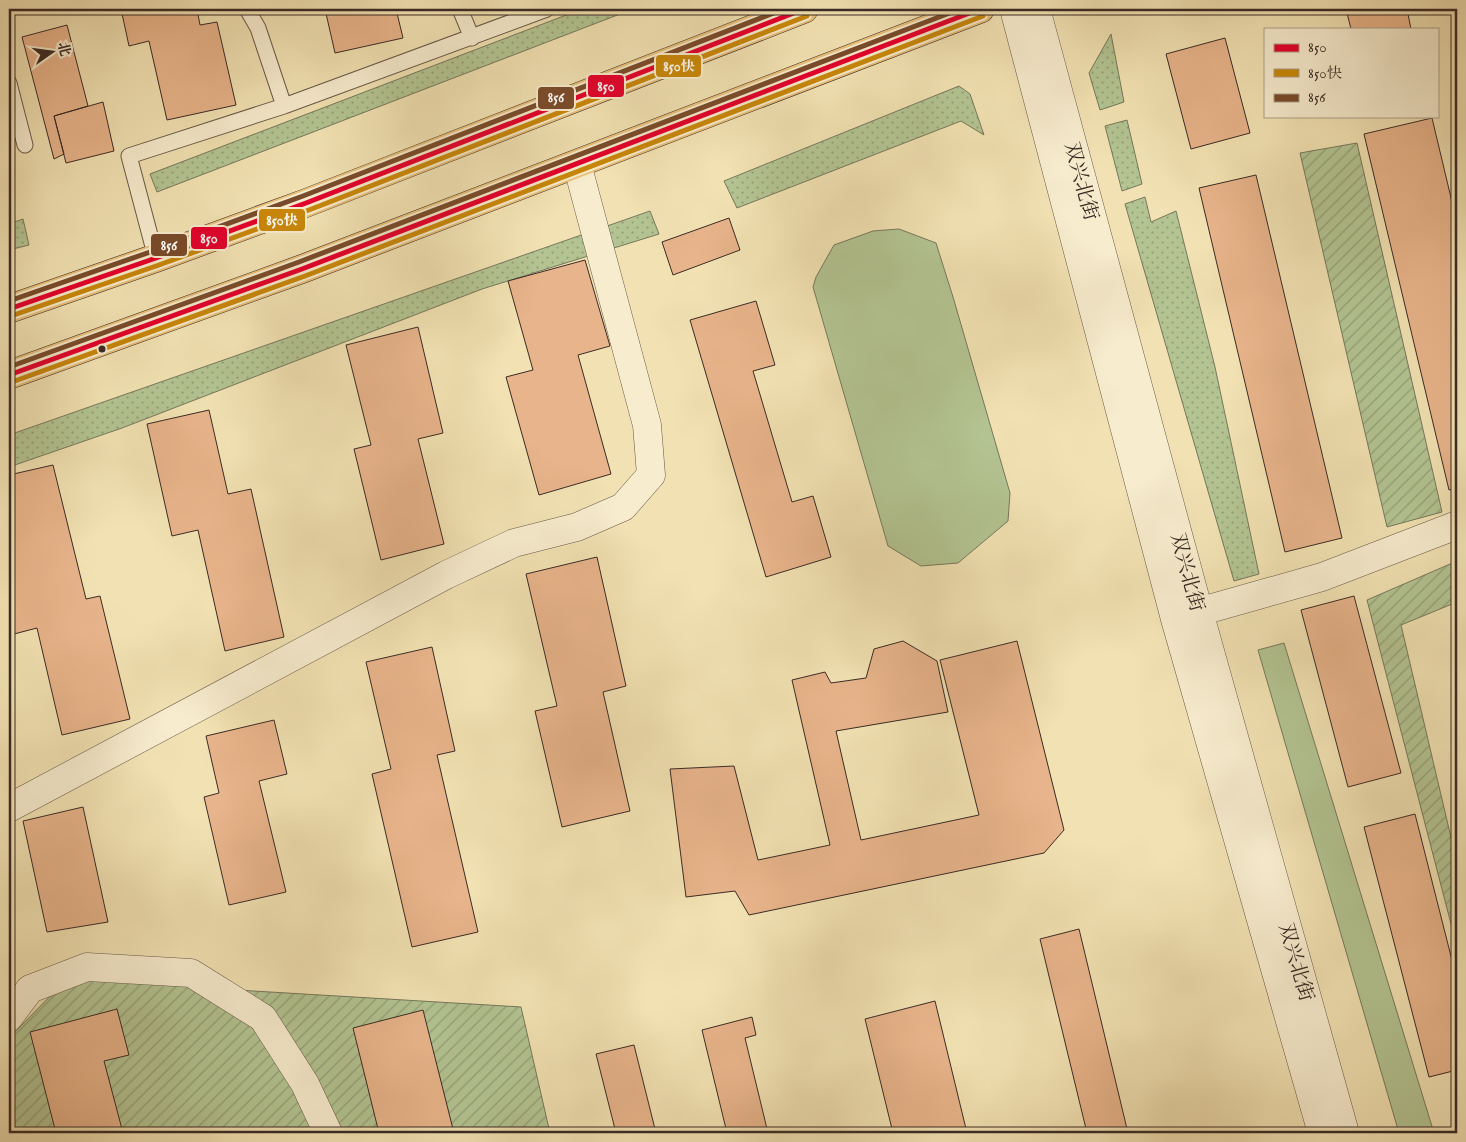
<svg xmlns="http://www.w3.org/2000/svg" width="1466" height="1142" font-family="'IM FELL English','Noto Serif SC',serif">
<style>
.grass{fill:url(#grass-dots);stroke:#76785c}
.park{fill:#b3c492;stroke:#76785c}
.garden{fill:url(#garden-furrows);stroke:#76785c}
.building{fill:#e8b48b;stroke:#3a2b25}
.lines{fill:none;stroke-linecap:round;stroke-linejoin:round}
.service-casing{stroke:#685948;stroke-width:17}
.minor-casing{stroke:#685948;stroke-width:29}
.tertiary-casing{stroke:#685948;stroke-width:29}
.primary-casing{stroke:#3a2b25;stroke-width:29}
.service{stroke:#f7ecce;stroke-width:15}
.minor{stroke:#f7ecce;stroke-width:28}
.tertiary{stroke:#f7ecce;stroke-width:28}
.primary{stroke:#e9c17a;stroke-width:28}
.bus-1-casing{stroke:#f7ecce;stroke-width:9}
.bus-2-casing{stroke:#f7ecce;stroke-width:9}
.bus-3-casing{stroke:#f7ecce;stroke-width:9}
.bus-1{stroke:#e4002b;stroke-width:5}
.bus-2{stroke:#c88709;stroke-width:5}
.bus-3{stroke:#7a4b2a;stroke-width:5}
.bus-dot{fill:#3a2b25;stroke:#f7ecce;stroke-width:2}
.labels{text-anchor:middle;stroke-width:5;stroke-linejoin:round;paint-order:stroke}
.street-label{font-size:20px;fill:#3a2b25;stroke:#f7ecce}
.line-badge{stroke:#f7ecce;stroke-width:2}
.badge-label{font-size:14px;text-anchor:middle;font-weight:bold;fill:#fff}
</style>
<defs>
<pattern id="grass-dots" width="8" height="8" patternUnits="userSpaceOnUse" patternTransform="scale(1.25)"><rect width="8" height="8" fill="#b3c492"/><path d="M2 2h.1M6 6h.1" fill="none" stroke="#939f77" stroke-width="1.8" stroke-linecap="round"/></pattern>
<pattern id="garden-furrows" width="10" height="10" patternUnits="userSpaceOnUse" patternTransform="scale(1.25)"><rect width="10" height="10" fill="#b3c492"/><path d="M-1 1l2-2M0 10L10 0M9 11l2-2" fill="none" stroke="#939f77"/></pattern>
</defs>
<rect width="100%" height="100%" fill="#f2e2b3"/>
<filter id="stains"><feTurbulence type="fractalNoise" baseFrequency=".004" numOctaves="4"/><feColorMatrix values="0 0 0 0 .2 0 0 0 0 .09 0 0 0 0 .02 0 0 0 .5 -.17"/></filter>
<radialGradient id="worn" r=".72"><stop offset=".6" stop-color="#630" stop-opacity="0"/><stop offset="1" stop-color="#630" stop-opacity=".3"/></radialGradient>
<!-- grass -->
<path class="grass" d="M582 9H633L157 192 150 174Z
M1111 34 1124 102 1100 110 1089 73Z
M959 86 970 94 984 135 961 121 737 208 724 181Z
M1127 120 1142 184 1122 191 1105 126Z
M1145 197 1151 222 1176 211 1215 367 1259 574 1234 581 1125 204Z
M650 211 659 234 482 289 122 428 9 467V435Z
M23 219 29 245 9 250V224Z"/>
<!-- park -->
<path class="park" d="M899 229 936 243 953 297 1010 493 1008 521 958 563 921 566 888 546 813 287 816 277 834 245 873 231Z
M1284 643 1434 1133H1399L1258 650Z"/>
<!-- garden -->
<path class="garden" d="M1357 143 1442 512 1387 527 1300 153Z
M1457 561V602L1401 625 1457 863V947L1367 600Z
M71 975 203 988 521 1007 550 1133H9V1038Z"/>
<!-- building -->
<path class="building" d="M121 9H197L200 25 217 22 236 105 167 120 149 41 129 46Z
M325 9H396L403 38 335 53Z
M1346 9H1407L1411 29H1351Z
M67 25 88 106 54 116 64 154 54 159 22 37Z
M1225 38 1250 133 1191 149 1166 54Z
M103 102 114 151 66 163 54 116Z
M1432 118 1457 223V488L1449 490 1364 134Z
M9 158 14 181 9 183Z
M1256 175 1342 538 1285 552 1199 188Z
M729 218 740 250 673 275 662 242Z
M585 260 610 346 578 355 611 474 539 495 506 377 533 370 508 281Z
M756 301 775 365 753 371 792 502 813 496 831 557 766 577 690 320Z
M418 327 443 433 418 439 444 544 381 560 354 449 371 445 346 345Z
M209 410 228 494 251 489 284 637 225 651 198 530 172 536 147 424Z
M53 465 86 599 100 596 130 719 62 735 37 628 14 634 9 613V475Z
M597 557 626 686 603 692 630 811 562 827 535 711 557 706 526 574Z
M1354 596 1401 773 1348 787 1301 610Z
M903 641 937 661 948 712 836 731 861 840 979 815 940 660 1017 641 1064 830 1044 853 749 915 735 891 686 897 670 769 734 766 758 860 830 845 792 680 825 672 831 683 866 678 874 649Z
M432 647 455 751 437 755 478 932 412 947 372 774 391 769 366 662Z
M274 720 287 774 259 781 286 892 229 905 204 797 219 793 206 736Z
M83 807 108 922 47 932 23 821Z
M1415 814 1457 980V1070L1429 1077 1364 827Z
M1079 929 1128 1133H1087L1040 939Z
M935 1001 967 1133H893L865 1019Z
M117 1009 129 1055 104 1061 123 1133H56L30 1032Z
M423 1010 454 1133H379L353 1028Z
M752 1017 756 1035 745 1038 768 1133H727L702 1030Z
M634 1045 656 1133H616L596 1054Z"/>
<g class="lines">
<!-- service casing -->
<g class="service-casing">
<path id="service" d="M247 9 258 28 284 106
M460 9 472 38
M9 83 25 145
M156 258 129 156 284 106 547 9"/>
</g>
<!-- minor casing -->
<g class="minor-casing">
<path id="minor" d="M1177 618 1322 577 1457 525
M9 808 446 575 514 543 577 527 623 507 651 475 647 425 577 164
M9 1017 30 989 87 967 191 973 263 1018 305 1084 328 1133"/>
</g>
<!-- tertiary casing -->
<g class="tertiary-casing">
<path id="tertiary" d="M1014 9 1175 619 1322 1133
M1036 9 1199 612 1345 1133"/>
</g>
<!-- primary casing -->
<g class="primary-casing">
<path id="primary" d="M9 309 156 258 306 203 804 9
M9 375 302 269 980 9"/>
</g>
<!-- service -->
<use href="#service" class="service"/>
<!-- minor -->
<use href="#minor" class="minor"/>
<!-- tertiary -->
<use href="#tertiary" class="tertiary"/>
<!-- primary -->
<use href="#primary" class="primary"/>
<!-- bus-1 casing -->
<g class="bus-1-casing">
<path id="bus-1" d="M9 309 156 258 306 203 804 9
M9 375 302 269 980 9"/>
</g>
<!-- bus-2 casing -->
<g class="bus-2-casing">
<path id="bus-2" d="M11 316 159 265 309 210 807 16
M12 382 305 276 983 16"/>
</g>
<!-- bus-3 casing -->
<g class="bus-3-casing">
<path id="bus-3" d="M9 301 153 251 303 196 784 9
M9 367 299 262 960 9"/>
</g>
<!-- bus-1 -->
<use href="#bus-1" class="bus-1"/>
<!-- bus-2 -->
<use href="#bus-2" class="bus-2"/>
<!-- bus-3 -->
<use href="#bus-3" class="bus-3"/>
</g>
<!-- markers -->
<circle class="bus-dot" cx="102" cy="349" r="4.5"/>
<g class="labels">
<!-- street labels -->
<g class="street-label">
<text transform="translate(1082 181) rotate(75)" y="7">双兴北街</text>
<text transform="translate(1188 572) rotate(75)" y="7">双兴北街</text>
<text transform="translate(1297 962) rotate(74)" y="7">双兴北街</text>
</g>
</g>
<g class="line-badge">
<rect x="655" y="54" width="47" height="24" rx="5" fill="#c88709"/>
<rect x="587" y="74" width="38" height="24" rx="5" fill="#e4002b"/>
<rect x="537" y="86" width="38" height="24" rx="5" fill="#7a4b2a"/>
<rect x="258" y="208" width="48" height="24" rx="5" fill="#c88709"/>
<rect x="190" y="226" width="38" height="24" rx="5" fill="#e4002b"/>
<rect x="150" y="233" width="38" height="24" rx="5" fill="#7a4b2a"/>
</g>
<g class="badge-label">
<text x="679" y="71">850快</text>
<text x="606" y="91">850</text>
<text x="556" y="102">856</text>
<text x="282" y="225">850快</text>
<text x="209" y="243">850</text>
<text x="169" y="250">856</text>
</g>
<!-- margin -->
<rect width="1466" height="1142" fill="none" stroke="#f2e2b3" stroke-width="30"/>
<rect x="10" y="10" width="1446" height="1122" fill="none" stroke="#3a2b25" stroke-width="2.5"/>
<rect x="15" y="15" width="1436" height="1112" fill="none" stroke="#3a2b25"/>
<!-- legend -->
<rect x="1264" y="28" width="175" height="90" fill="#f7ecce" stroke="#ab9f8a"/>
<rect x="1274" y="44" width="25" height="8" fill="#e4002b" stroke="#ab9f8a"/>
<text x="1308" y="52" font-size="15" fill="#3a2b25">850</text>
<rect x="1274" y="69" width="25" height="8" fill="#c88709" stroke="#ab9f8a"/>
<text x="1308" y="78" font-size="15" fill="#3a2b25">850快</text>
<rect x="1274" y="94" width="25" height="8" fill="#7a4b2a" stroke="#ab9f8a"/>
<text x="1308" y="102" font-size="15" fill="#3a2b25">856</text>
<!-- north arrow -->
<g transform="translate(52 52) rotate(76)" stroke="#f7ecce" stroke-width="4" paint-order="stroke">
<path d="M0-4L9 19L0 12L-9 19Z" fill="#3a2b25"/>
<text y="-8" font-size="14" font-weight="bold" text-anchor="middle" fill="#3a2b25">北</text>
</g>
<rect width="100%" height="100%" filter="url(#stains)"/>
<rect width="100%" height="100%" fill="url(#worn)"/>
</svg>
